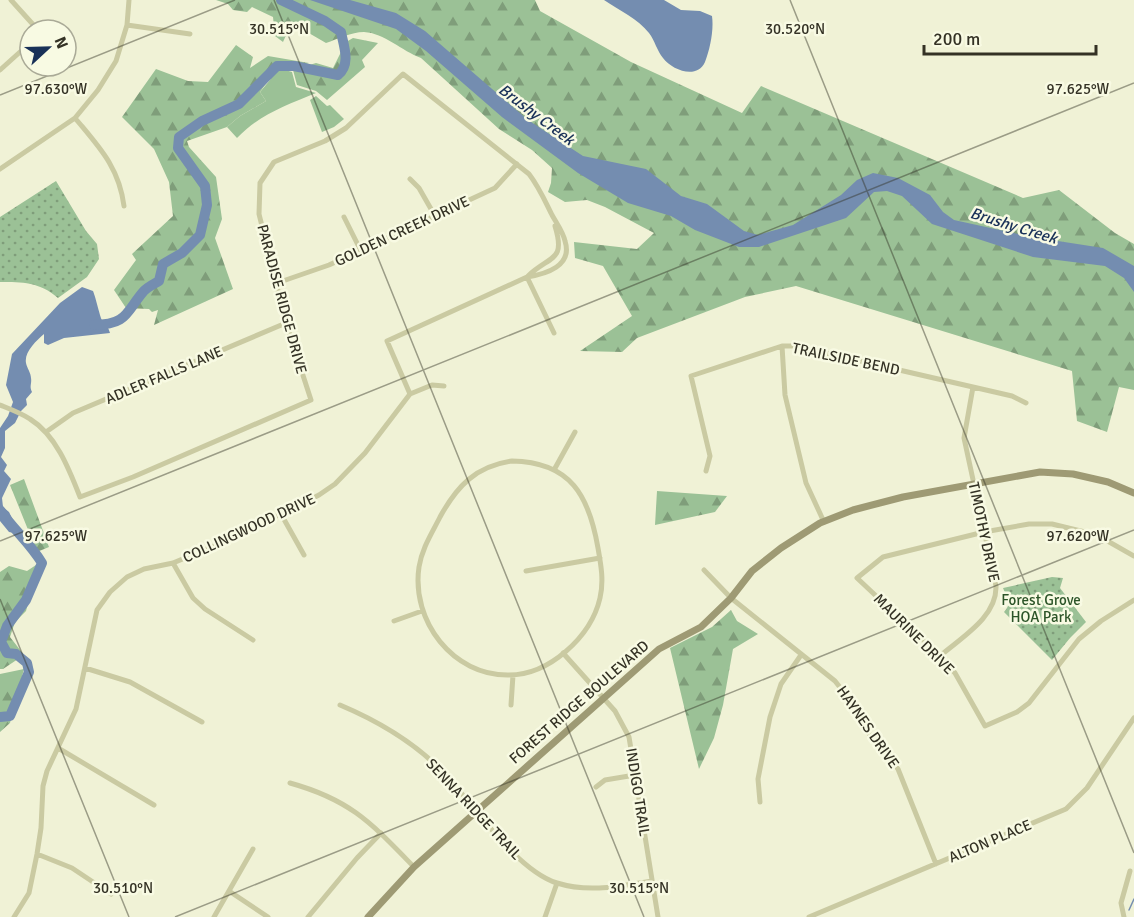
<svg xmlns="http://www.w3.org/2000/svg" width="1134" height="917" font-family="Signika,sans-serif">
<style>
.grass{fill:#9bc196}
.forest{fill:url(#forest-firs)}
.park{fill:url(#park-dots)}
.water{fill:#748db0}
.lines{fill:none;stroke-linecap:round;stroke-linejoin:round}
.stream{stroke:#748db0;stroke-width:1.5}
.river{stroke:#748db0;stroke-width:10}
.street{stroke:#cacaa2;stroke-width:5}
.secondary{stroke:#9e9a74;stroke-width:7}
.ticks{fill:none;stroke:#343225;stroke-width:1.5;stroke-opacity:0.45}
.labels{text-anchor:middle;stroke-width:5;stroke-linejoin:round;paint-order:stroke}
.street-label{font-size:15px;fill:#343225;stroke:#f8fae3}
.park-label{font-size:15px;fill:#2c5428;stroke:#f8fae3}
.water-label{font-size:16px;font-style:italic;fill:#193158;stroke:#f8fae3}
.ticks-label{font-size:15px;text-anchor:middle;fill:#343225;stroke:#f8fae3;stroke-width:5;stroke-linejoin:round;paint-order:stroke}
</style>
<defs>
<pattern id="forest-firs" width="22" height="20" patternUnits="userSpaceOnUse" patternTransform="scale(1.5)"><rect width="22" height="20" fill="#9bc196"/><path d="M5 1l3.5 6h-7zM16 11l3.5 6h-7z" fill="#7f9d7a"/></pattern>
<pattern id="park-dots" width="8" height="8" patternUnits="userSpaceOnUse" patternTransform="scale(1.5)"><rect width="8" height="8" fill="#9bc196"/><path d="M2 2h.1M6 6h.1" fill="none" stroke="#7f9d7a" stroke-width="1.8" stroke-linecap="round"/></pattern>
</defs>
<rect width="100%" height="100%" fill="#f0f2d6"/>
<!-- grass -->
<path class="grass" d="M282 69 292 72 296 87 316 93C285 106 260 114 237 138L227 127 240 116 266 101 260 92 270 80 275 71Z
M316 96 327 106 330 105 344 119 334 127 322 132 310 100Z"/>
<!-- forest -->
<path class="forest" d="M216 0H535L540 11 631 62 742 113 761 86 1023 198 1059 190 1115 233 1134 244V390L1119 387 1107 432 1077 421 1072 371 796 286 745 297 637 338 622 352 580 351 632 316 603 266 575 258 574 242 637 249 654 233 605 207 587 200 565 202 548 192 551 183 552 168 532 150 499 129 421 58C402 51 384 33 364 32 351 32 338 39 326 43L295 25 288 31 283 42 275 36 273 17 252 7 247 12 233 10 228 4Z
M353 38 378 43 362 60 365 67 327 100 316 91 297 85 293 70 316 63 333 68 346 42Z
M236 45 253 57 250 68 268 56 309 63 291 70 277 68 260 92 266 101 240 116 227 127 187 141 189 147 216 177 222 219 215 238 233 289 154 325 158 310 152 312 149 309 126 308 114 290 136 260 132 254 173 216 169 182 154 149 122 117 156 69 188 81 208 82Z
M24 479 49 547 37 552 10 485Z
M657 491 727 496 715 512 655 525Z
M39 563 26 611 15 622 10 637 24 655 3 669H0V572L9 566 27 571Z
M731 610 737 621 758 634 733 649 723 705 714 738 699 769 670 648 712 627Z
M24 669 10 723 0 732V674Z"/>
<!-- park -->
<path class="park" d="M56 181 86 231 97 244 99 259 87 277 58 298C40 282 22 282 0 282V217Z
M1052 577 1063 578 1060 588 1086 622 1070 638 1052 660 1004 612C1013 602 1007 598 1003 588Z"/>
<!-- water -->
<path class="water" d="M310 0H350L396 13 425 31 528 120 583 156 646 169 681 196 707 204 744 231 758 235 793 225 841 195 857 180 873 173 898 178 930 195 943 212 954 220 1032 237 1103 248 1134 266V292L1124 278 1105 266 1033 257 932 224 902 196 887 191 874 192 846 218 759 247H739L695 230 671 216 628 203 578 173 502 117 426 51 396 29Z
M604 0H664L681 10 700 11 712 16C714 30 710 49 705 62 697 80 672 70 663 58 657 51 655 41 649 33 638 19 619 10 604 0Z
M82 287 93 291C96 298 100 317 102 320 106 326 108 326 110 333L64 338 48 345 44 343V334C36 341 24 352 26 363 27 368 31 373 31 378 32 384 29 386 32 392L26 399 27 405 21 411 15 423 5 431V448L1 457 7 465 4 471 11 479 2 498 3 507 9 512 16 526 14 533 9 532 0 521V428L8 416 13 402 6 385 12 354 60 303Z"/>
<g class="lines">
<!-- stream -->
<path class="stream" d="M1129 910 1134 899"/>
<!-- river -->
<path class="river" d="M94 325C127 325 126 312 143 292 147 287 154 284 159 281L163 264 182 253 200 235 207 205 205 186 178 148 179 137 202 121 239 104 277 66H294L338 75C351 64 344 47 341 32L325 21 281 0
M0 510C13 529 30 543 42 563L26 600 7 626 1 642 7 653 16 654 27 663 29 672 10 716 0 717"/>
<!-- street -->
<path class="street" d="M11 0 38 30
M127 25 190 34
M0 70 30 43
M75 118C99 147 119 167 124 206
M0 169 75 118 98 90 116 61 127 25 129 0
M410 179 419 188 435 216
M344 217 361 251
M528 276C550 255 566 262 555 226
M527 277 554 333
M277 283 329 265 495 188 517 164
M782 346 785 395 806 483 824 522
M410 394 432 385 444 386
M0 405C10 409 21 413 30 419 56 435 69 469 80 497L133 477 311 400 286 323 259 214 260 183 274 162 325 141 346 128 403 74 529 174C539 187 545 201 552 215 557 224 563 232 565 241 573 266 546 274 527 277L387 341 410 394
M46 432 73 413 286 323
M512 461C571 462 589 496 598 548 601 565 604 581 600 598 591 637 549 675 509 675 453 676 411 621 419 567 422 548 432 533 440 517 457 486 476 466 512 461Z
M554 470 575 432
M706 471 710 456 691 376 782 346H795L1012 396 1026 403
M281 514 304 555
M1134 556 1097 535 1052 524H1029L984 532 883 557 857 578 940 656 955 673 985 726 1017 712 1029 703 1079 639 1101 621 1134 600
M173 563 193 598 205 609 253 640
M704 570 731 598 835 681 850 700 866 730 898 769 936 864
M526 571 600 558
M394 621 422 611
M563 653 615 711 629 737 658 917
M940 656C962 637 997 617 996 586L964 438 973 387
M85 668 130 682 202 722
M340 705C378 721 414 742 443 772 473 804 516 870 557 883 589 893 620 886 652 881
M511 705 513 675
M58 748 154 805
M290 783C351 800 371 823 414 867
M596 787 605 780 635 775
M760 802 758 779 770 717 781 684 801 655
M37 854 72 868 111 894
M229 891 268 917
M14 917 29 893 37 854 41 828 43 786 47 771 76 709 97 610 110 592 127 577 144 569 173 563 228 540 319 495 335 484 365 453 410 394
M214 917 253 849
M308 917 357 858 381 833
M545 917 557 883
M809 917 1066 809 1087 788 1134 718
M1124 917 1121 903 1130 871"/>
<!-- secondary -->
<path class="secondary" d="M368 917 414 867 659 649 701 627 731 598 752 571 781 548 820 523 853 510 903 497 1040 472 1073 474 1108 482 1134 493"/>
</g>
<!-- ticks -->
<path class="ticks" d="M274 0 644 917M790 0 1134 853M0 95 235 0M0 541 1134 83M0 599 129 917M175 917 1134 530"/>
<g class="labels">
<!-- street labels -->
<g class="street-label">
<text transform="translate(402 231) rotate(-25)" y="5">GOLDEN CREEK DRIVE</text>
<text transform="translate(282 299) rotate(75)" y="5">PARADISE RIDGE DRIVE</text>
<text transform="translate(846 359) rotate(12)" y="5">TRAILSIDE BEND</text>
<text transform="translate(164 375) rotate(-23)" y="5">ADLER FALLS LANE</text>
<text transform="translate(249 528) rotate(-25)" y="5">COLLINGWOOD DRIVE</text>
<text transform="translate(984 532) rotate(78)" y="5">TIMOTHY DRIVE</text>
<text transform="translate(914 634) rotate(45)" y="5">MAURINE DRIVE</text>
<text transform="translate(579 702) rotate(-41)" y="5">FOREST RIDGE BOULEVARD</text>
<text transform="translate(868 727) rotate(55)" y="5">HAYNES DRIVE</text>
<text transform="translate(638 792) rotate(81)" y="5">INDIGO TRAIL</text>
<text transform="translate(474 809) rotate(47)" y="5">SENNA RIDGE TRAIL</text>
<text transform="translate(990 841) rotate(-23)" y="5">ALTON PLACE</text>
</g>
<!-- park labels -->
<g class="park-label">
<text x="1041" y="605">Forest Grove<tspan x="1041" dy="17">HOA Park</tspan></text>
</g>
<!-- water labels -->
<g class="water-label">
<text transform="translate(537 114) rotate(37)" y="6">Brushy Creek</text>
<text transform="translate(1014 225) rotate(17)" y="6">Brushy Creek</text>
</g>
</g>
<g class="ticks-label">
<text x="279" y="34">30.515°N</text>
<text x="795" y="34">30.520°N</text>
<text x="1078" y="94">97.625°W</text>
<text x="56" y="94">97.630°W</text>
<text x="1078" y="541">97.620°W</text>
<text x="56" y="541">97.625°W</text>
<text x="123" y="893">30.510°N</text>
<text x="639" y="893">30.515°N</text>
</g>
<!-- north arrow -->
<g transform="translate(48 48) rotate(68)"><circle r="28" fill="#f8fae3" stroke="#aaaa97" stroke-width="1.5"/>
<path d="M0-4.5L10 22L0 15L-10 22Z" fill="#193158"/>
<text y="-9" font-size="16" font-weight="bold" text-anchor="middle" fill="#343225">N</text>
</g>
<!-- scale -->
<path d="M924 45v9h172v-9" fill="none" stroke="#343225" stroke-width="3"/>
<text x="933" y="45" font-size="18" fill="#343225" stroke="#f8fae3" stroke-width="4.5" paint-order="stroke">200 m</text>
</svg>
